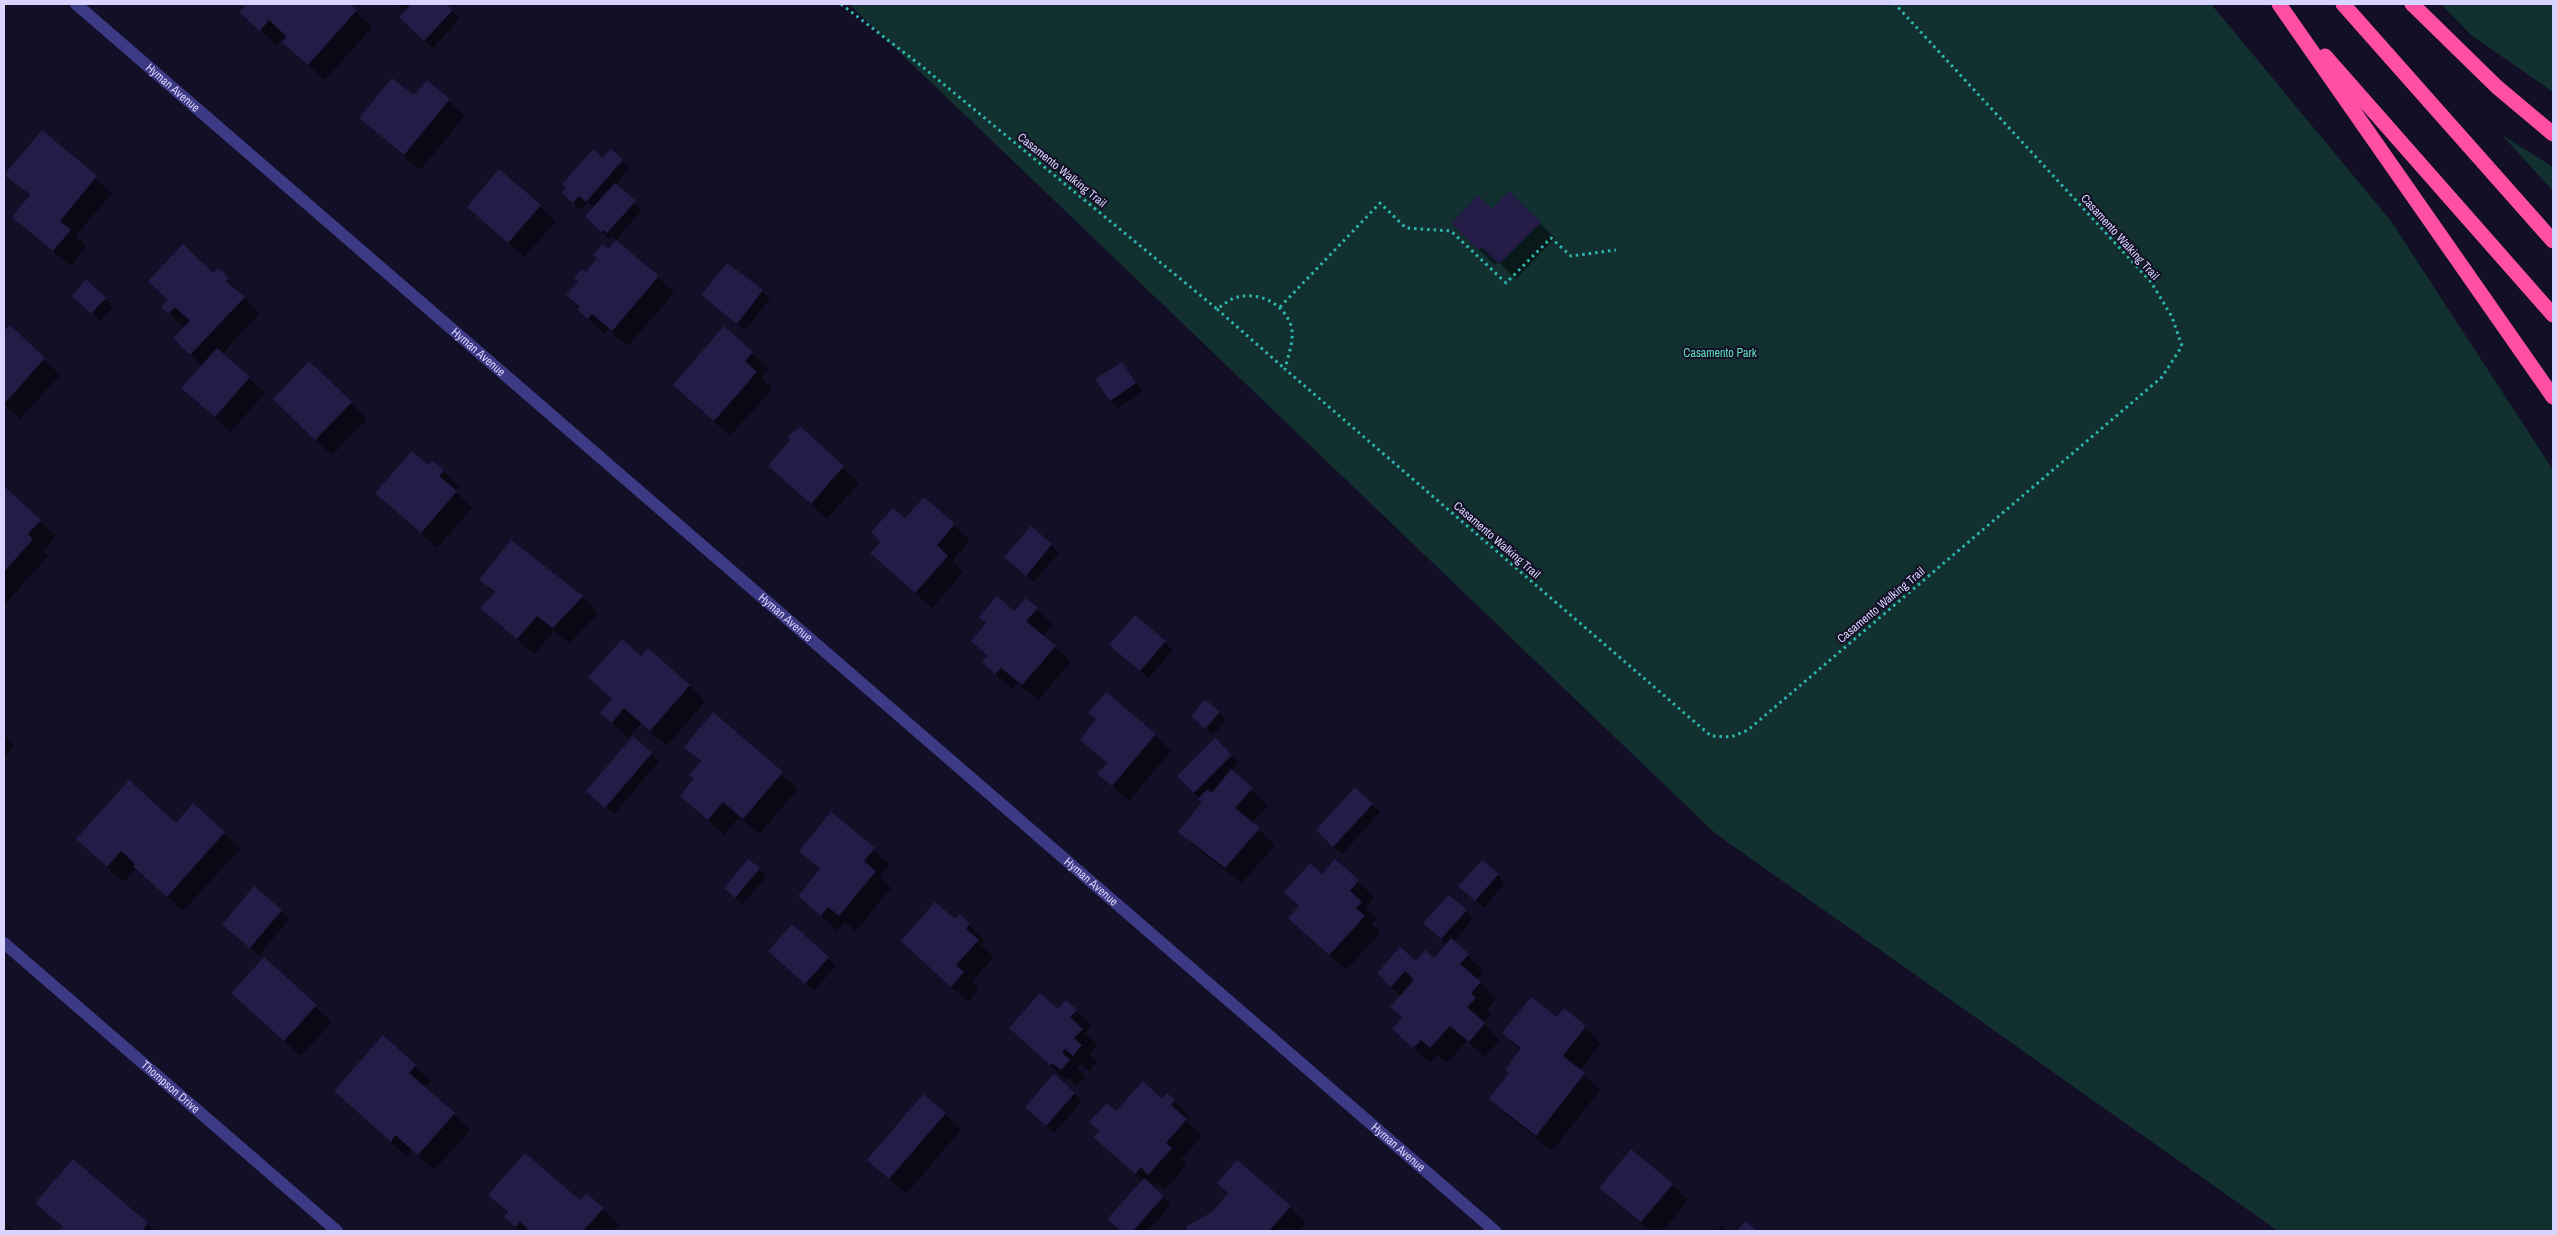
<svg xmlns="http://www.w3.org/2000/svg" width="2557" height="1235" font-family="'Archivo Narrow',sans-serif">
<style>
.green{fill:#12302f}
.shadow{fill:#0007;fill-rule:evenodd}
.building{fill:#241b47}
.lines{fill:none;stroke-linecap:round;stroke-linejoin:round}
.path{stroke:#2fb8b0;stroke-width:3;stroke-dasharray:2.5 4;stroke-linecap:butt}
.minor{stroke:#3d3a85;stroke-width:12}
.highway{stroke:#ff4fa3;stroke-width:15}
.labels{text-anchor:middle;stroke-width:4;stroke-linejoin:round;paint-order:stroke}
.street-label{font-size:12px;fill:#d9d4ff;stroke:#130f26}
.park-label{font-size:12px;fill:#5fe0c0;stroke:#130f26}
</style>
<rect width="100%" height="100%" fill="#130f26"/>
<!-- green -->
<path class="green" d="M849 4H2211L2391 221 2553 470V1231H2278L1716 834Z
M2441 4H2553V92L2471 35Z
M2502 135 2553 167V191Z"/>
<!-- shadow -->
<path class="shadow" d="M248 4H348L372 27 325 80 300 57 286 35 277 45 257 27 241 12Z
M398 4H445L460 18 433 48 408 25 406 11Z
M427 82 465 116 420 170 361 118 414 97Z
M42 132 112 193 76 236 86 247 70 266 14 216 30 197 6 175Z
M603 160H622L630 168 615 185 642 210 616 240 612 236 609 239 587 216 594 208 588 202 581 210 571 200Z
M1509 193 1555 238 1516 279 1498 262 1495 265 1452 223 1492 211Z
M540 206 556 221 524 257 468 207Z
M608 251 658 277 674 293 628 346 608 329 604 334 595 326 567 295Z
M213 274 228 279 259 314 222 354 265 393 231 432 183 388 203 366 190 354 184 328 163 307Z
M86 281 113 307 100 321 81 303Z
M762 291 770 299 745 330 702 295Z
M10 327 60 375 20 419 4 404V333Z
M752 353 768 369 761 377 772 389 730 436 675 385Z
M1121 363 1143 391 1118 408 1111 400Z
M351 403 367 419 332 455 290 415Z
M801 429 859 483 827 519 769 466Z
M428 466 443 471 459 487 455 491 472 508 437 548 377 493Z
M6 490 56 536 43 551 48 556 4 605V492Z
M905 520 954 525 970 541 952 561 963 572 932 608 888 569Z
M1051 545 1059 553 1034 582 1013 565Z
M480 580 582 597 598 613 570 643 554 631 534 654 481 608 495 594Z
M1037 609 1053 625 1043 636 1071 662 1038 700 1017 683 1012 689 999 678 984 662 988 657 973 641 1014 613Z
M1135 616 1173 650 1148 678 1119 653Z
M641 657 689 685 705 701 667 746 641 723 628 738 618 728 602 713 613 700 590 677Z
M1219 712 1226 720 1213 735 1200 723Z
M713 714 798 789 759 834 739 817 724 835 681 795 695 779 701 762 685 746Z
M4 735 14 745 4 758Z
M1155 735 1171 751 1129 801 1099 774 1107 764 1081 740Z
M1215 739 1239 763 1231 771 1268 805 1251 823 1275 845 1242 883 1196 848 1180 832 1203 803 1179 776ZM1218 785 1219 786 1212 794 1210 793Z
M651 753 659 761 614 814 595 798Z
M1372 805 1380 812 1342 854 1317 830Z
M832 814 890 865 880 877 891 888 856 931 845 922 837 931 799 896 821 870 800 851Z
M176 825 224 833 240 849 183 911 137 868 123 882 94 855Z
M759 869 766 877 743 904 733 896Z
M1322 875 1358 881 1374 897 1365 907 1377 919 1372 924 1380 933 1346 970 1305 934 1300 907Z
M1498 875 1505 883 1484 908 1468 894Z
M281 911 289 919 259 955 231 932Z
M1466 911 1473 919 1453 942 1484 971 1476 979 1496 999 1486 1010 1491 1014 1483 1023 1500 1040 1485 1057 1467 1041 1447 1063 1438 1055 1430 1063 1409 1044 1401 996 1378 973 1416 962 1434 960 1447 944 1432 931Z
M955 921 969 925 985 941 981 945 994 957 972 981 979 989 968 1002 918 956Z
M777 958H828L836 965 814 991Z
M264 959 332 1022 301 1056 249 1009Z
M1565 1010 1601 1043 1580 1071 1600 1090 1552 1151 1507 1115 1491 1099 1510 1074 1521 1050 1504 1033 1557 1019Z
M1058 1011H1076L1092 1026 1085 1033 1098 1045 1089 1054 1097 1062 1089 1071 1081 1064 1077 1069 1085 1077 1077 1085 1068 1077 1066 1080 1011 1028Z
M415 1066 431 1081 425 1088 470 1130 434 1170 412 1150 407 1157 335 1091Z
M1054 1076 1082 1101 1054 1133 1034 1115Z
M1162 1100 1174 1101 1190 1117 1186 1121 1202 1136 1181 1159 1187 1165 1165 1189 1157 1182 1153 1188 1171 1205 1147 1231H1121L1109 1219 1143 1182 1095 1137 1116 1113Z
M945 1114 961 1130 906 1194 868 1160Z
M74 1161 148 1224 155 1231H60L63 1228 37 1203Z
M1672 1185 1688 1200 1663 1231H1650L1601 1188Z
M490 1195 580 1202 603 1209 619 1225 613 1231H519L505 1217 508 1214Z
M1290 1207 1306 1223 1298 1231H1188V1227Z
M4 1223 12 1230 13 1231H4Z
M1721 1226 1728 1231H1717Z"/>
<!-- building -->
<path class="building" d="M246 4H350L357 10 308 65 282 42 287 37 269 20 260 31 239 12Z
M411 4H446L453 10 424 41 399 17Z
M392 78 414 95 427 80 450 99 404 155 359 118Z
M42 130 97 176 60 221 71 230 53 251 12 217 30 195 4 175Z
M593 149 602 158 611 149 623 160 586 202 579 196 573 203 562 193 566 187 562 184Z
M499 169 541 205 508 243 467 207Z
M615 183 636 201 607 233 603 230 601 232 585 216Z
M1509 191 1541 222 1499 264 1481 247 1478 250 1451 223 1478 195 1492 209Z
M616 240 659 276 612 331 592 314 588 319 577 310 580 307 566 295 578 281 574 278 582 269 586 272 597 258 593 255 602 244 608 249Z
M183 244 213 273 218 268 229 278 226 281 245 297 190 355 173 338 190 321 175 307 168 314 161 307 168 300 148 281Z
M727 263 763 290 737 324 701 295Z
M86 279 106 298 91 314 72 296Z
M10 325 45 358 4 404V331Z
M724 326 753 352 745 361 757 372 714 421 673 385Z
M217 348 250 377 215 417 181 388Z
M309 361 352 402 315 440 273 399Z
M1122 362 1136 383 1110 401 1095 379Z
M801 427 844 466 811 504 768 466 790 440 787 437Z
M412 451 428 465 432 460 444 470 439 476 457 491 421 533 375 493Z
M6 488 41 520 28 534 33 539 4 572V490Z
M924 497 955 524 937 545 948 556 915 593 870 553 881 542 871 532 893 508 905 518Z
M1031 526 1052 544 1026 576 1004 557Z
M511 540 583 596 553 628 537 616 517 639 480 608 495 592 479 580Z
M997 596 1014 611 1026 598 1038 608 1026 621 1056 646 1022 685 1001 668 995 674 982 662 988 656 971 641 986 623 979 617Z
M1135 615 1166 641 1140 671 1109 645Z
M622 639 641 656 648 648 690 685 650 731 624 708 612 723 600 713 612 699 588 677Z
M1106 692 1156 734 1112 786 1097 774 1107 763 1080 740 1096 719 1088 713Z
M1205 699 1220 712 1205 729 1191 716Z
M713 712 783 772 743 819 723 802 708 820 680 796 694 778 689 775 701 761 684 747Z
M633 736 652 753 605 808 586 791Z
M1215 738 1232 755 1194 793 1177 776Z
M1231 769 1253 788 1235 808 1260 828 1225 868 1178 832 1202 802 1198 799 1207 789 1212 793Z
M129 780 176 823 193 803 225 832 167 897 133 866 135 864 121 851 107 867 76 839Z
M1355 787 1373 804 1333 847 1316 830Z
M831 812 875 848 864 861 876 871 839 916 828 907 821 916 798 896 820 869 799 851Z
M748 859 760 868 735 898 724 888Z
M1335 859 1359 880 1350 891 1362 902 1356 908 1365 916 1329 955 1288 918 1299 906 1284 892 1310 863 1322 874Z
M1482 860 1499 874 1475 901 1458 886Z
M254 886 282 910 250 948 222 925Z
M1449 895 1467 910 1441 939 1423 923Z
M935 902 955 919 960 914 970 924 966 929 979 940 956 965 964 972 951 987 901 941Z
M792 924 829 957 805 984 768 951Z
M1451 938 1469 954 1460 964 1481 982 1471 993 1476 998 1467 1007 1485 1023 1469 1042 1450 1026 1430 1048 1421 1040 1413 1048 1392 1029 1402 1017 1390 1007 1414 980 1405 971 1391 987 1377 973 1400 947 1416 961 1425 950 1434 958Z
M264 957 317 1005 284 1041 231 993Z
M1040 993 1058 1009 1066 1000 1077 1010 1070 1017 1083 1029 1074 1038 1082 1045 1073 1056 1065 1049 1062 1053 1070 1060 1061 1070 1052 1063 1050 1065 1009 1028Z
M1531 997 1557 1017 1564 1008 1586 1026 1563 1056 1585 1073 1536 1136 1489 1099 1509 1073 1505 1070 1521 1048 1502 1033Z
M383 1035 416 1065 409 1073 455 1113 418 1155 395 1135 391 1142 334 1091Z
M1054 1074 1075 1093 1046 1126 1025 1107Z
M1143 1081 1162 1099 1167 1093 1175 1100 1171 1105 1187 1119 1166 1143 1172 1148 1148 1175 1141 1167 1135 1174 1093 1137 1099 1131 1089 1122 1107 1103 1116 1111Z
M923 1094 946 1113 889 1179 867 1160Z
M1631 1149 1673 1184 1641 1222 1599 1188Z
M525 1153 580 1200 586 1193 604 1208 583 1231H530L520 1222 515 1227 504 1217 508 1212 488 1195Z
M73 1159 148 1223 142 1231H59L63 1227 35 1203Z
M1237 1160 1291 1206 1269 1231H1187V1226L1212 1212 1228 1193 1217 1183Z
M1144 1178 1164 1196 1133 1231H1121L1107 1219Z
M1745 1221 1758 1231H1737Z"/>
<g class="lines">
<!-- path -->
<path class="path" d="M841 4 919 64 1217 309C1223 305 1229 300 1234 298 1256 291 1281 301 1290 323 1296 336 1288 356 1285 369L1711 736 1731 737 1748 730 2162 377 2182 346 2172 317 2151 282 1895 4
M1280 307 1380 203 1406 228 1451 231 1506 283 1551 238 1571 256 1616 250
M1217 309 1285 369"/>
<!-- minor -->
<g class="minor">
<path id="s1" d="M76 4 1495 1231"/>
<path id="s2" d="M4 943 337 1231"/>
</g>
<!-- highway -->
<path class="highway" d="M2279 4 2553 397
M2343 4 2553 241
M2412 4 2497 87 2553 134
M2325 56 2553 315"/>
</g>
<g class="labels">
<!-- street labels -->
<g class="street-label">
<text dy="4" stroke="none"><textPath href="#s1" startOffset="128">Hyman Avenue</textPath></text>
<text transform="translate(1062 170) rotate(39)" y="4">Casamento Walking Trail</text>
<text transform="translate(2120 237) rotate(48)" y="4">Casamento Walking Trail</text>
<text dy="4" stroke="none"><textPath href="#s1" startOffset="532">Hyman Avenue</textPath></text>
<text transform="translate(1497 540) rotate(41)" y="4">Casamento Walking Trail</text>
<text transform="translate(1881 605) rotate(-40)" y="4">Casamento Walking Trail</text>
<text dy="4" stroke="none"><textPath href="#s1" startOffset="938">Hyman Avenue</textPath></text>
<text dy="4" stroke="none"><textPath href="#s1" startOffset="1342">Hyman Avenue</textPath></text>
<text dy="4" stroke="none"><textPath href="#s2" startOffset="220">Thompson Drive</textPath></text>
<text dy="4" stroke="none"><textPath href="#s1" startOffset="1748">Hyman Avenue</textPath></text>
</g>
<!-- park labels -->
<g class="park-label">
<text x="1720" y="357">Casamento Park</text>
</g>
</g>
<!-- border -->
<rect width="2557" height="1235" fill="none" stroke="#d9d4ff" stroke-width="10"/>
</svg>
